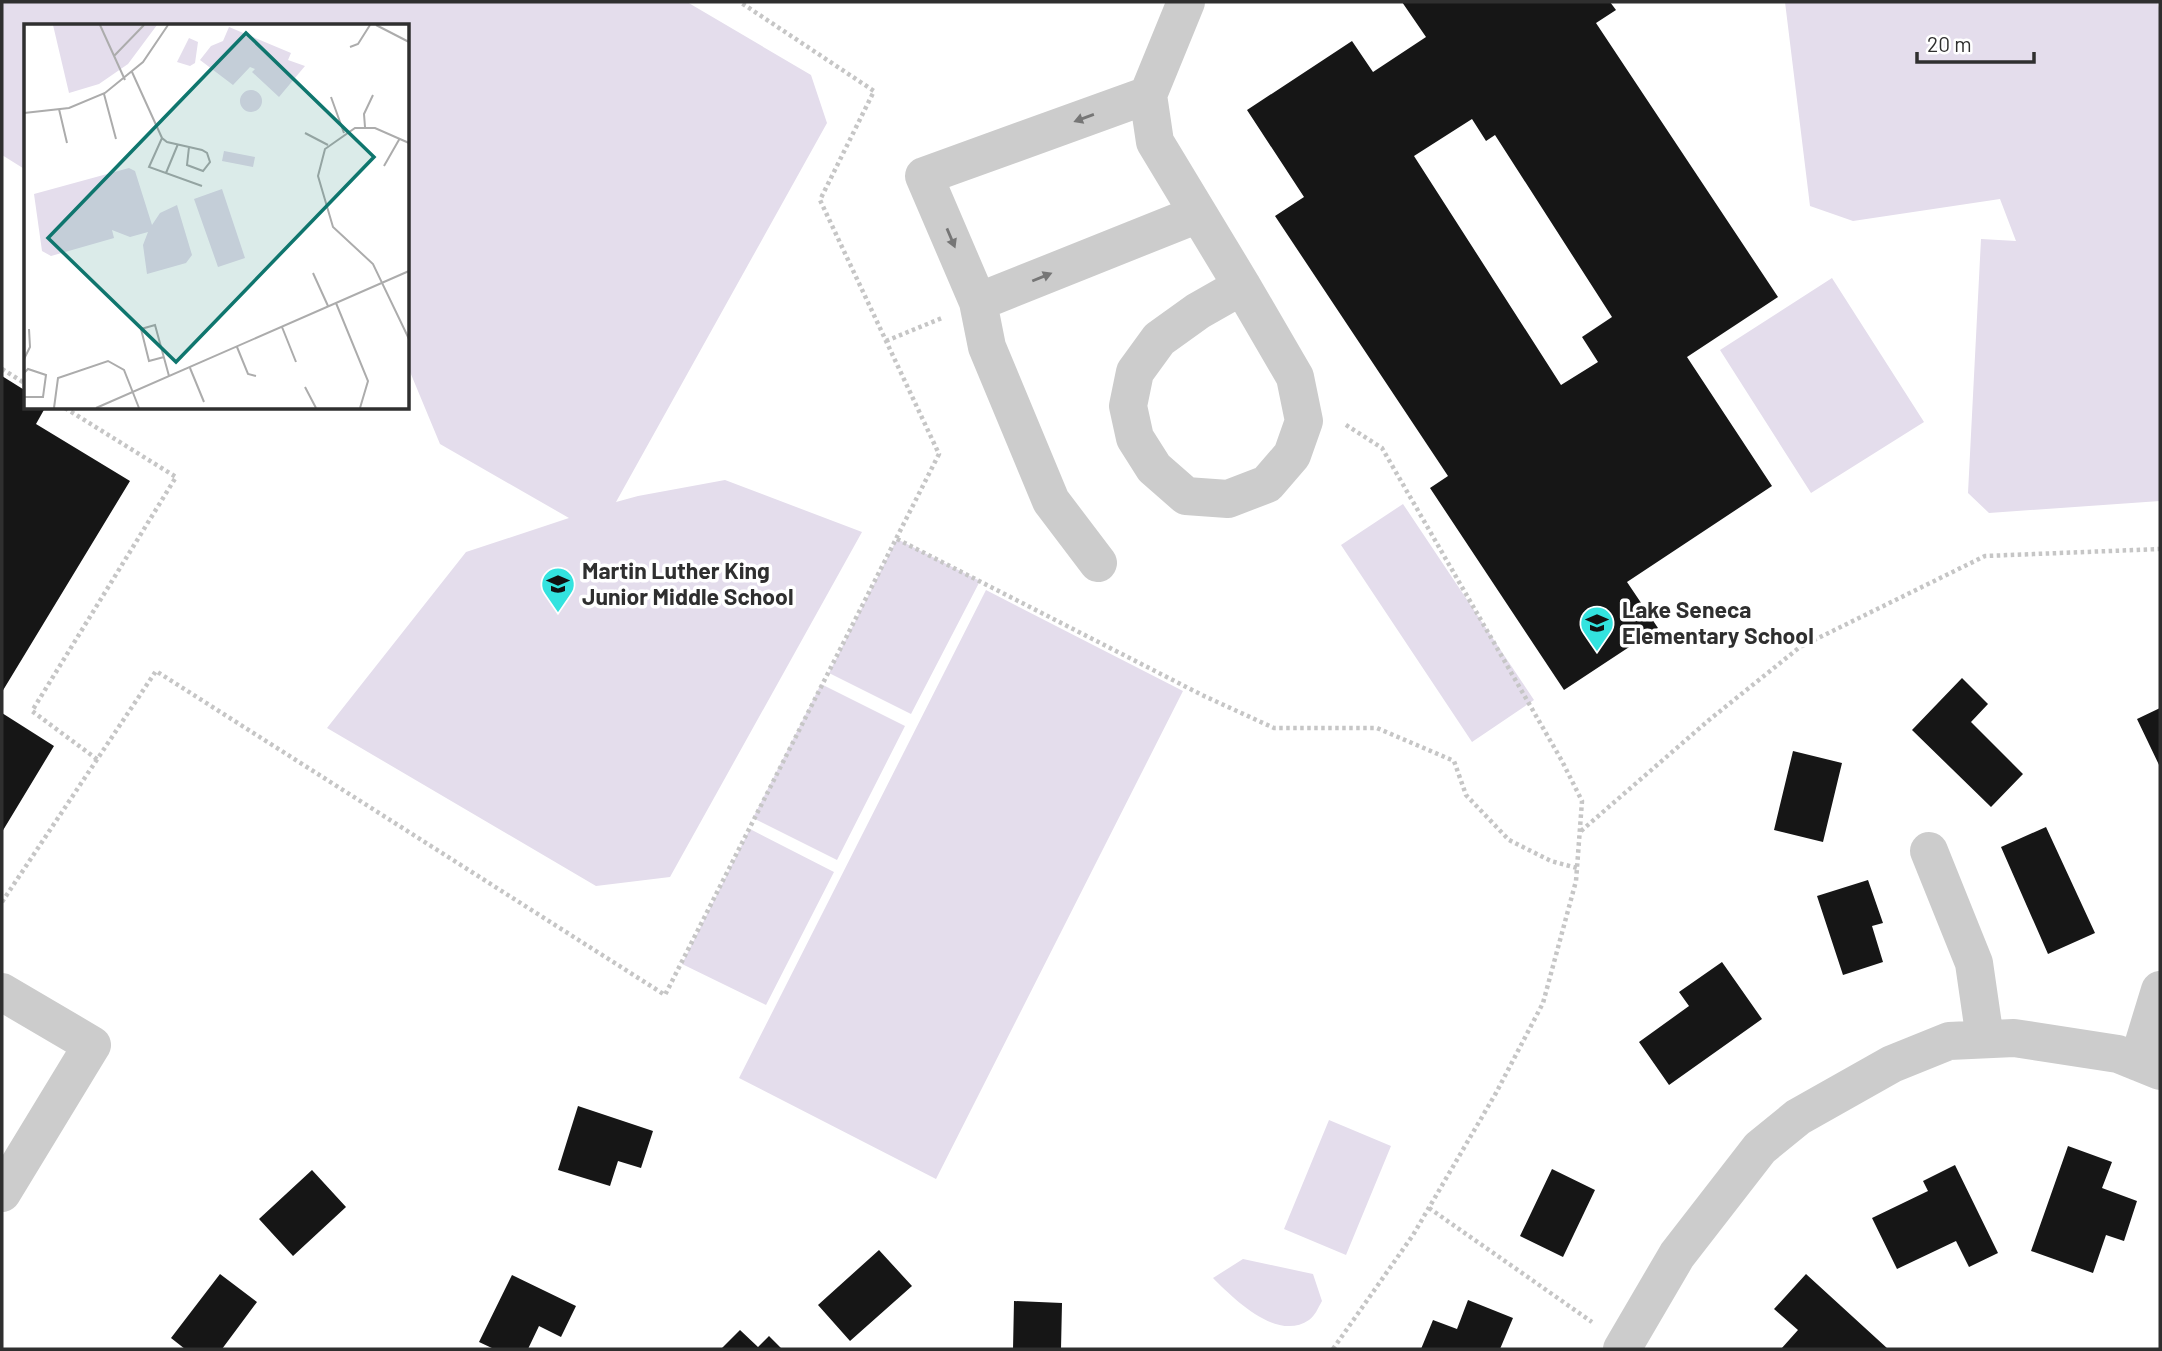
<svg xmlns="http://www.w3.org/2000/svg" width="2162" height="1351" font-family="Barlow,sans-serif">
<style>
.green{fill:#e4ddec}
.building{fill:#161616;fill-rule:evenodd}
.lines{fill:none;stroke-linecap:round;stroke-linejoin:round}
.path{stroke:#c6c6c6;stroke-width:4.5;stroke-dasharray:3.5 3.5;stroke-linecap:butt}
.minor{stroke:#ccc;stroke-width:38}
.oneway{fill:#767676}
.labels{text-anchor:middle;stroke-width:7;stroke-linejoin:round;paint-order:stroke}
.poi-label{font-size:23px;font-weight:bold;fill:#2f2f2f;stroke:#fff;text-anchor:start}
.inset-road{fill:none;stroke:#acacac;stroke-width:2}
.view{fill:#0f766e;fill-opacity:0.15;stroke:#0f766e;stroke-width:3.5}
.inset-edge{fill:none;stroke:#2f2f2f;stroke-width:3.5}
</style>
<rect width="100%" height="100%" fill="#fff"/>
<!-- green -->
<path class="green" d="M2 2H687L811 75 827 123 616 502 638 496 725 480 862 532 670 877 596 886 327 728 466 552 569 518 440 444 408 367V26H26V170L2 155Z
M1785 2H2157L2160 11V501L1989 513 1968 493 1981 239 2016 241 2000 199 1853 221 1810 206Z
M1832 278 1924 422 1811 493 1720 350Z
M1403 504 1534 700 1472 742 1341 545Z
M897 539 980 581 911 714 829 673Z
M986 590 1183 691 936 1179 739 1078Z
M821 684 905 726 837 860 753 818Z
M750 829 834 872 766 1005 682 964Z
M1329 1120 1391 1146 1346 1255 1284 1229Z
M1243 1259 1313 1274 1322 1301C1318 1308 1315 1316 1309 1320 1277 1342 1234 1299 1213 1278Z"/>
<!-- building -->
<path class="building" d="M1402 2H1610L1616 10 1596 23 1778 297 1687 357 1772 486 1627 582 1658 628 1564 690 1430 488 1448 476 1275 216 1304 197 1247 110 1352 41 1373 72 1426 37ZM1472 119 1486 141 1495 135 1612 317 1582 337 1598 362 1561 385 1414 156Z
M2 376 26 391V408H45L36 424 130 481 2 692Z
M1962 678 1988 704 1971 722 2023 774 1991 807 1912 730Z
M2160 708V767L2137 719Z
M2 713 54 746 2 832Z
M1793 751 1842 763 1823 842 1774 830Z
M2046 827 2095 933 2048 954 2001 847Z
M1868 880 1883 923 1872 926 1883 962 1843 975 1817 896Z
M1722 962 1762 1019 1669 1085 1639 1042 1689 1006 1679 992Z
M578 1106 653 1131 641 1168 618 1161 610 1186 558 1170Z
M2068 1146 2112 1162 2102 1188 2137 1201 2124 1241 2106 1235 2093 1273 2031 1251Z
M1955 1165 1998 1253 1969 1267 1956 1241 1897 1269 1872 1218 1928 1191 1923 1181Z
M1552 1169 1595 1190 1563 1257 1520 1236Z
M312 1170 346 1207 293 1256 259 1219Z
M879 1250 912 1286 850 1341 818 1305Z
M220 1274 257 1302 222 1349H185L171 1338Z
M1806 1274 1888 1349H1781L1798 1330 1774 1309Z
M512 1275 576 1306 561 1337 539 1326 528 1349H494L479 1342Z
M1468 1300 1513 1318 1500 1349H1421L1433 1320 1457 1329Z
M1014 1301 1062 1303 1061 1349H1013Z
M740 1330 758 1347 769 1336 782 1349H721Z"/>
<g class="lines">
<!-- path -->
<path class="path" d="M886 341 942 318
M2 369 26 384
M65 408 176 477 32 711 98 760
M897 539 1202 695 1274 728H1377L1454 761 1466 795 1509 840 1551 861 1577 868
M1581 831 1709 720 1800 647 1985 556 2160 549
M2 902 156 671 665 995 939 454 820 200 874 91 740 2
M1429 1208 1592 1322
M1333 1349 1413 1235 1496 1093 1543 1003 1576 881 1577 868 1582 801 1562 761 1382 448 1343 423"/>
<!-- minor -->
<path class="minor" d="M1186 2 1148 95 1155 142 1242 286 1295 377 1304 421 1292 455 1267 484 1228 499 1186 496 1154 468 1135 438 1128 406 1135 372 1159 339 1198 311 1242 286
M978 302 1198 214
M1098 563 1051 501 987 347 978 302 924 176 1148 95
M1929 851 1974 963 1985 1039
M2 992 92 1045 2 1193
M2138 1062 2160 990
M1622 1349 1677 1255 1760 1148 1798 1117 1892 1064 1949 1041 2014 1038 2118 1054 2160 1071"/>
</g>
<!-- one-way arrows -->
<defs><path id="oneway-solid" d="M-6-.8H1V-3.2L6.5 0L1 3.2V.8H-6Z" transform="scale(1.75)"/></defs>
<g class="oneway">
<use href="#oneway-solid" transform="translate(1084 118) rotate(160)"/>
<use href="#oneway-solid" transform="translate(951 238) rotate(67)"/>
<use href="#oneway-solid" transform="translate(1042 277) rotate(-22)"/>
</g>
<!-- icons -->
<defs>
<g id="school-pin" transform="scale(1.75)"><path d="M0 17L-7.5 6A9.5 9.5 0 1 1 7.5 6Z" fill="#33e3df" stroke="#fff"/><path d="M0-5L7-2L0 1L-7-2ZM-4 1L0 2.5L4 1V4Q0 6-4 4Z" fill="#111"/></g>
</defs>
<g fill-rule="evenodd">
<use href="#school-pin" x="558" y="584"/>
<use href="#school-pin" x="1597" y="623"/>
</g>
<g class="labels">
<!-- poi labels -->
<g class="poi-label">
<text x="582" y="579">Martin Luther King<tspan x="582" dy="26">Junior Middle School</tspan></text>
<text x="1622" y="618">Lake Seneca<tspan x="1622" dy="26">Elementary School</tspan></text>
</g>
</g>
<!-- overview -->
<g transform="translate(24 24)">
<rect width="385" height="385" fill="#fff"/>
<path d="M29 1H133L104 40 75 60 45 69ZM205 3 267 29 264 36 281 42 255 73 228 48 231 45 226 43 209 61 176 36 187 22 199 17ZM165 14 174 18 171 39 166 42 153 38ZM216 77a11 11 0 1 1 22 0a11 11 0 1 1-22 0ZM200 127 231 133 229 143 198 137ZM105 144 111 147 128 201 136 189 153 181 168 231 162 239 123 250 119 221 124 208 106 213 88 206 90 214 27 232 18 227 10 170ZM198 165 221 234 194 243 170 175Z" fill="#e4ddec"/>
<path class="inset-road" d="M76 1 101 56M352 1 385 18M326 23 334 20 346 1M90 32 120 1M108 48 138 114 143 118 165 123 178 126 183 129 186 138 179 147 163 141 165 123M80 70 92 115M307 73 320 109M35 85 43 119M0 89 45 84 81 69 119 38 144 1M341 103 340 90 349 71M281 109 304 121M138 114 125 143 178 162M385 119 351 104H331L301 125 294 152 309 203 349 240 385 315M360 142 376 114M142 149 154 120M289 249 304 282M312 279 344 357 336 384M258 303 272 338M213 323 224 350 232 352M140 333 125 337 117 305 131 301 145 352M0 335 6 323 5 305M166 344 180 378M0 349 4 345 22 351 19 373H0M281 363 292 384M30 384 34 354 84 337 100 346 115 384M72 384 385 247"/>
<path class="view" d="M222 9 350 133 152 338 24 214Z"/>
<rect width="385" height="385" class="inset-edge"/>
</g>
<!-- border -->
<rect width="2162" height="1351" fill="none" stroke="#2f2f2f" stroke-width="7"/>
<!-- scale -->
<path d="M1917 52v10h117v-10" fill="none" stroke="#2f2f2f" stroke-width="3.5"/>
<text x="1927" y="52" font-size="21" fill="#2f2f2f" stroke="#ffffff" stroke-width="5" paint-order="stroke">20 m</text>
</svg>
